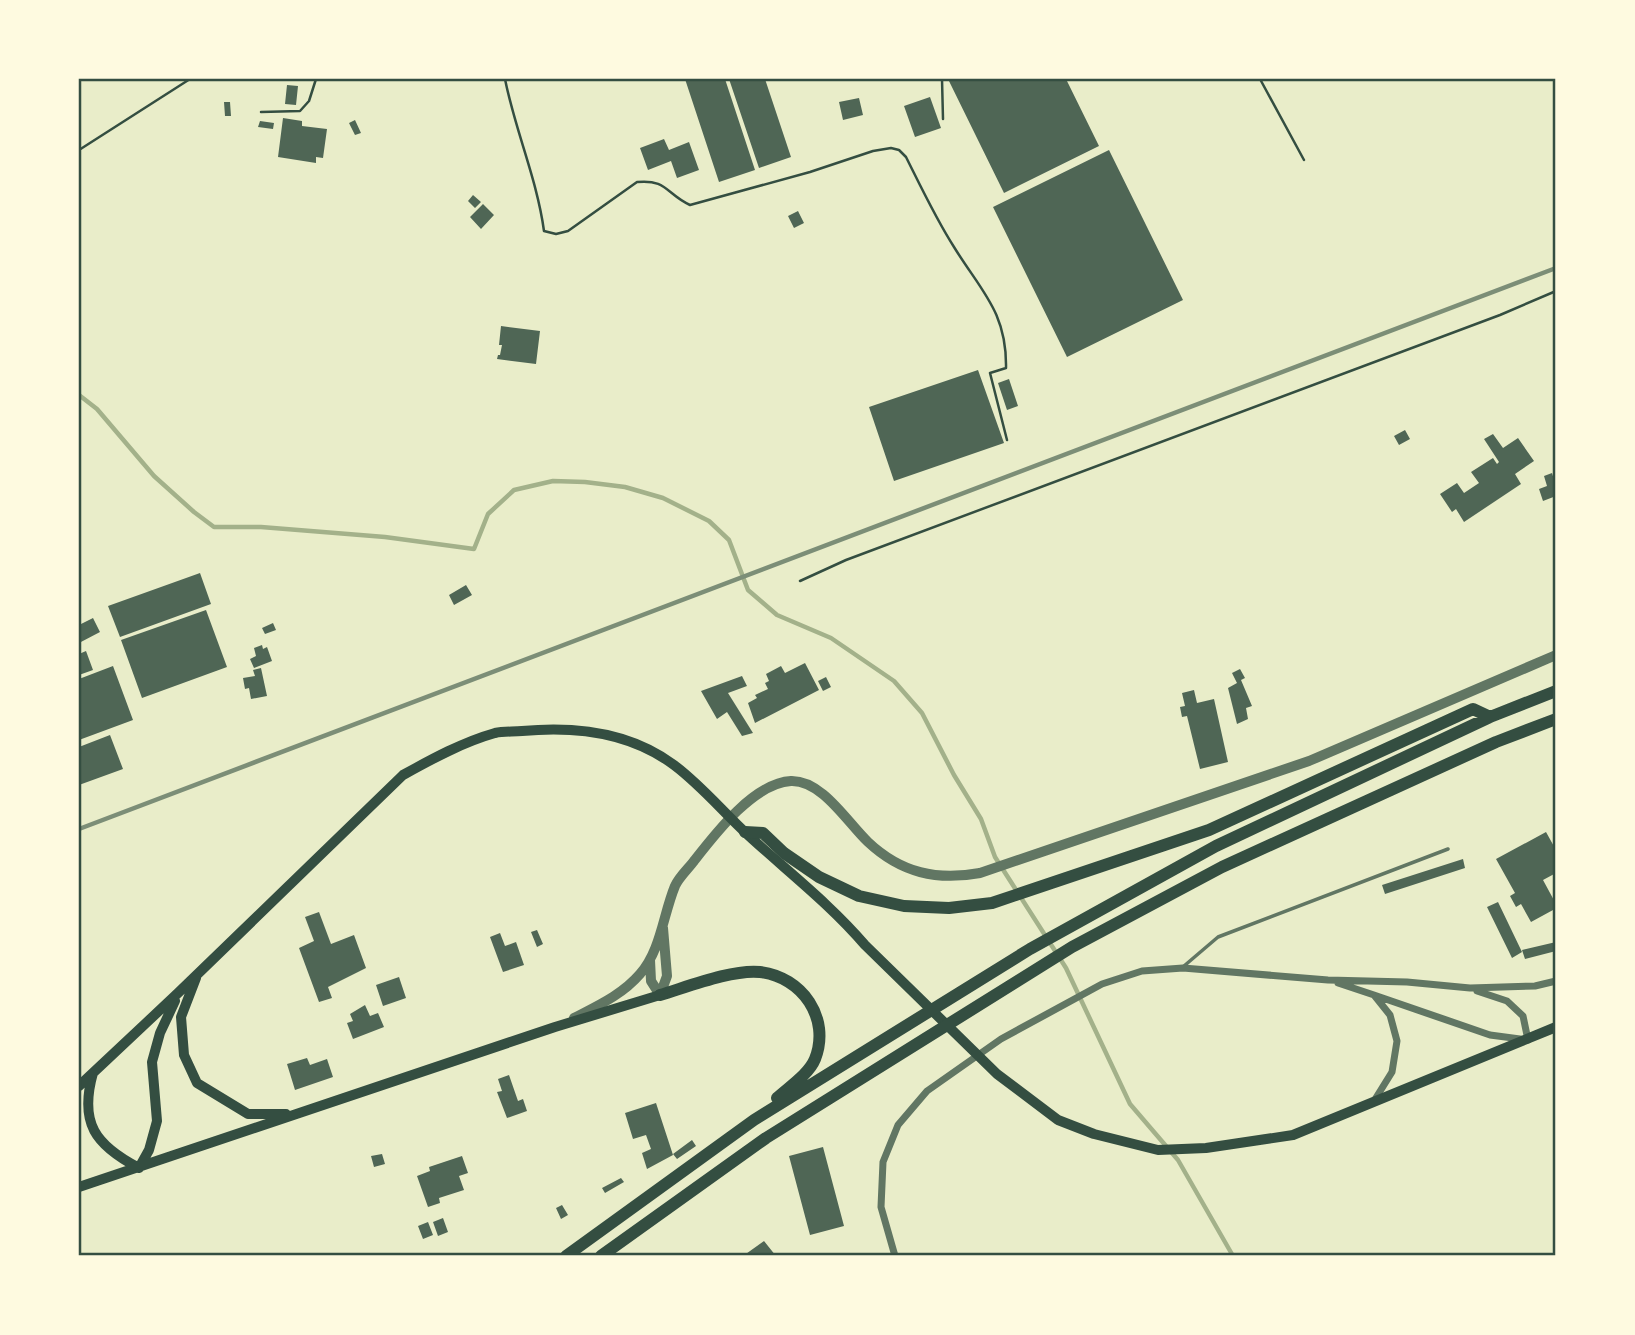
<svg xmlns="http://www.w3.org/2000/svg" width="1635" height="1335" font-family="'Roboto Condensed',sans-serif">
<style>
.lines{fill:none;stroke-linecap:round;stroke-linejoin:round}
.stream{stroke:#a3b18a;stroke-width:4.5}
.building{fill:#4f6655}
.path{stroke:#344e41;stroke-width:2.5}
.service{stroke:#617663;stroke-width:3.5}
.minor{stroke:#617663;stroke-width:7}
.tertiary{stroke:#617663;stroke-width:10}
.secondary{stroke:#344e41;stroke-width:10}
.trunk{stroke:#344e41;stroke-width:12}
.rail{stroke:#7c8e77;stroke-width:4.5}
.neatline{fill:none;stroke:#344e41;stroke-width:2.5}
</style>
<rect width="100%" height="100%" fill="#e9edc9"/>
<g class="lines">
<!-- stream -->
<path class="stream" d="M79 395 97 409 154 476 194 512 214 527H261L385 537 474 549 488 514 514 490 553 481 585 482 625 487 663 498 709 521 729 540 748 590 777 615 831 638 894 681 922 713 954 775 981 819 995 857 1066 968 1130 1104 1178 1160 1233 1256"/>
</g>
<!-- building -->
<path class="building" d="M685 79H725L755 170 719 182Z
M729 79H765L791 157 759 168Z
M948 79H1066L1099 146 1004 193Z
M287 85 298 86 296 105 285 104Z
M930 97 941 128 915 137 904 106Z
M859 98 863 115 843 120 839 102Z
M224 102H230L231 116H225Z
M283 118 302 121V126L327 129 323 158 316 157V163L278 157Z
M355 120 361 133 355 135 349 123Z
M260 121 274 123 273 129 258 127Z
M664 139 669 150 689 142 699 170 677 178 671 161 648 170 640 148Z
M1109 150 1183 300 1067 357 993 207Z
M473 195 481 202 475 208 468 201Z
M483 204 494 215 481 229 470 217Z
M798 211 804 223 794 228 788 216Z
M501 326 540 331 536 364 497 359 498 355H500L502 345H499Z
M978 370 1004 443 894 481 869 407Z
M1009 379 1018 406 1007 410 998 383Z
M1405 430 1410 439 1399 445 1394 436Z
M1493 434 1503 448 1518 438 1534 461 1515 474 1521 484 1464 522 1456 509 1452 512 1440 494 1457 483 1464 493 1479 483 1471 472 1493 458 1497 464 1499 462 1484 439Z
M1552 473 1556 486V496L1543 501 1539 489 1547 486 1544 476Z
M200 573 211 604 120 637 108 606Z
M466 585 472 595 454 605 449 595Z
M206 610 227 667 142 698 121 640Z
M93 618 100 632 79 643V625Z
M273 623 276 630 265 634 262 628Z
M262 645 263 649 267 647 272 661 254 668 250 659 256 656 254 648Z
M86 651 93 670 79 675V654Z
M805 663 819 690 755 723 748 703 757 698 755 695 768 689 765 683 769 681 766 674 781 666 785 673Z
M113 666 133 720 79 740V679Z
M261 668 267 696 251 699 249 688 245 689 243 678 255 676 253 670Z
M1240 669 1245 678 1241 680 1252 706 1246 708 1248 719 1237 724 1228 688 1237 683 1232 673Z
M742 676 747 686 728 693 753 733 742 736 727 712 717 719 701 691Z
M826 677 831 687 823 691 818 681Z
M1194 690 1197 703 1214 699 1228 762 1200 769 1187 716 1182 717 1180 707 1185 706 1182 693Z
M110 735 123 769 79 785V747Z
M1546 832 1556 850V873L1543 880 1556 904V915L1553 910 1531 922 1521 904 1516 907 1510 896 1515 893 1496 859Z
M1463 859 1465 868 1385 894 1382 885Z
M1498 902 1522 952 1512 958 1487 907Z
M319 912 331 944 354 935 366 968 328 987 332 998 319 1002 299 948 314 941 305 917Z
M537 930 543 944 537 947 531 932Z
M500 933 505 946 516 942 524 965 503 972 490 937Z
M1556 942V951L1525 959 1522 950Z
M399 977 406 998 383 1006 376 985Z
M365 1005 370 1016 378 1013 384 1027 353 1039 347 1023 353 1021 350 1014Z
M307 1058 310 1065 327 1059 333 1077 295 1090 287 1064Z
M509 1075 518 1101 523 1099 527 1111 507 1118 497 1092 502 1091 498 1079Z
M656 1103 673 1155 647 1169 642 1153 651 1149 646 1135 633 1139 625 1113Z
M692 1140 696 1146 677 1159 673 1154Z
M823 1147 844 1226 810 1235 789 1156Z
M382 1154 385 1164 374 1167 371 1156Z
M462 1156 468 1173 459 1176 464 1190 439 1198 440 1203 428 1207 417 1176 430 1171 429 1167Z
M621 1178 624 1182 605 1193 602 1188Z
M562 1205 568 1215 561 1219 556 1208Z
M443 1218 448 1232 438 1236 433 1222Z
M428 1222 433 1235 423 1239 418 1226Z
M764 1241 776 1256H743Z"/>
<g class="lines">
<!-- path -->
<path class="path" d="M505 79C515 130 537 179 544 231L556 234 568 231 637 182C667 179 666 194 690 205L810 172 873 151 891 148 899 150 906 157C921 187 936 219 954 247 981 291 1007 312 1006 368L990 373 1007 440
M942 79 943 119
M1260 79 1304 160
M261 112 300 111 309 101 316 79
M79 150 190 79
M800 581 846 560 1500 315 1556 291"/>
<!-- service -->
<path class="service" d="M1184 966 1218 937 1448 849"/>
<!-- minor -->
<path class="minor" d="M1338 983 1374 995 1390 1015 1397 1041 1392 1072 1374 1101
M1374 995 1490 1035 1528 1040 1523 1016 1507 1001 1477 991
M895 1256 881 1207 883 1162 898 1125 927 1091 1001 1039 1102 984 1142 971 1183 968 1328 980 1407 982 1470 988 1535 986 1556 981"/>
<!-- tertiary -->
<path class="tertiary" d="M650 960 651 981 660 995
M660 995 667 976 663 928
M574 1018C597 1006 622 995 640 974 661 950 663 915 675 886 679 877 688 869 694 861 715 834 754 783 791 781 822 780 847 822 868 842 901 873 937 881 980 873L1309 761 1556 655"/>
<!-- secondary -->
<path class="secondary" d="M196 978 181 1017 184 1055 197 1083 248 1114H286
M93 1073C79 1123 95 1145 139 1168L149 1150 157 1121 152 1062 160 1033 175 1001
M79 1086 178 993 403 775C432 759 463 742 495 733 504 731 513 732 522 731 575 726 630 732 674 765 702 786 723 812 748 835 787 871 830 904 865 945L997 1074 1058 1120 1094 1134 1158 1150 1206 1148 1293 1135 1556 1027
M79 1187 555 1027 660 995"/>
<!-- trunk -->
<path class="trunk" d="M745 832 763 833 784 853 819 877 859 896 904 906 949 908 992 903 1209 830 1473 709 1490 717
M660 995C687 987 733 969 760 972 802 977 831 1018 815 1059 809 1074 789 1087 777 1098
M566 1256 754 1120 1030 949 1216 846 1490 717 1556 691
M601 1256 766 1138 1072 947 1222 867 1496 742 1556 719"/>
<!-- rail -->
<path class="rail" d="M79 829 1556 268"/>
</g>
<!-- border -->
<rect width="1635" height="1335" fill="none" stroke="#fefae0" stroke-width="161"/>
<rect x="80" y="80" width="1474" height="1174" class="neatline"/>
</svg>
